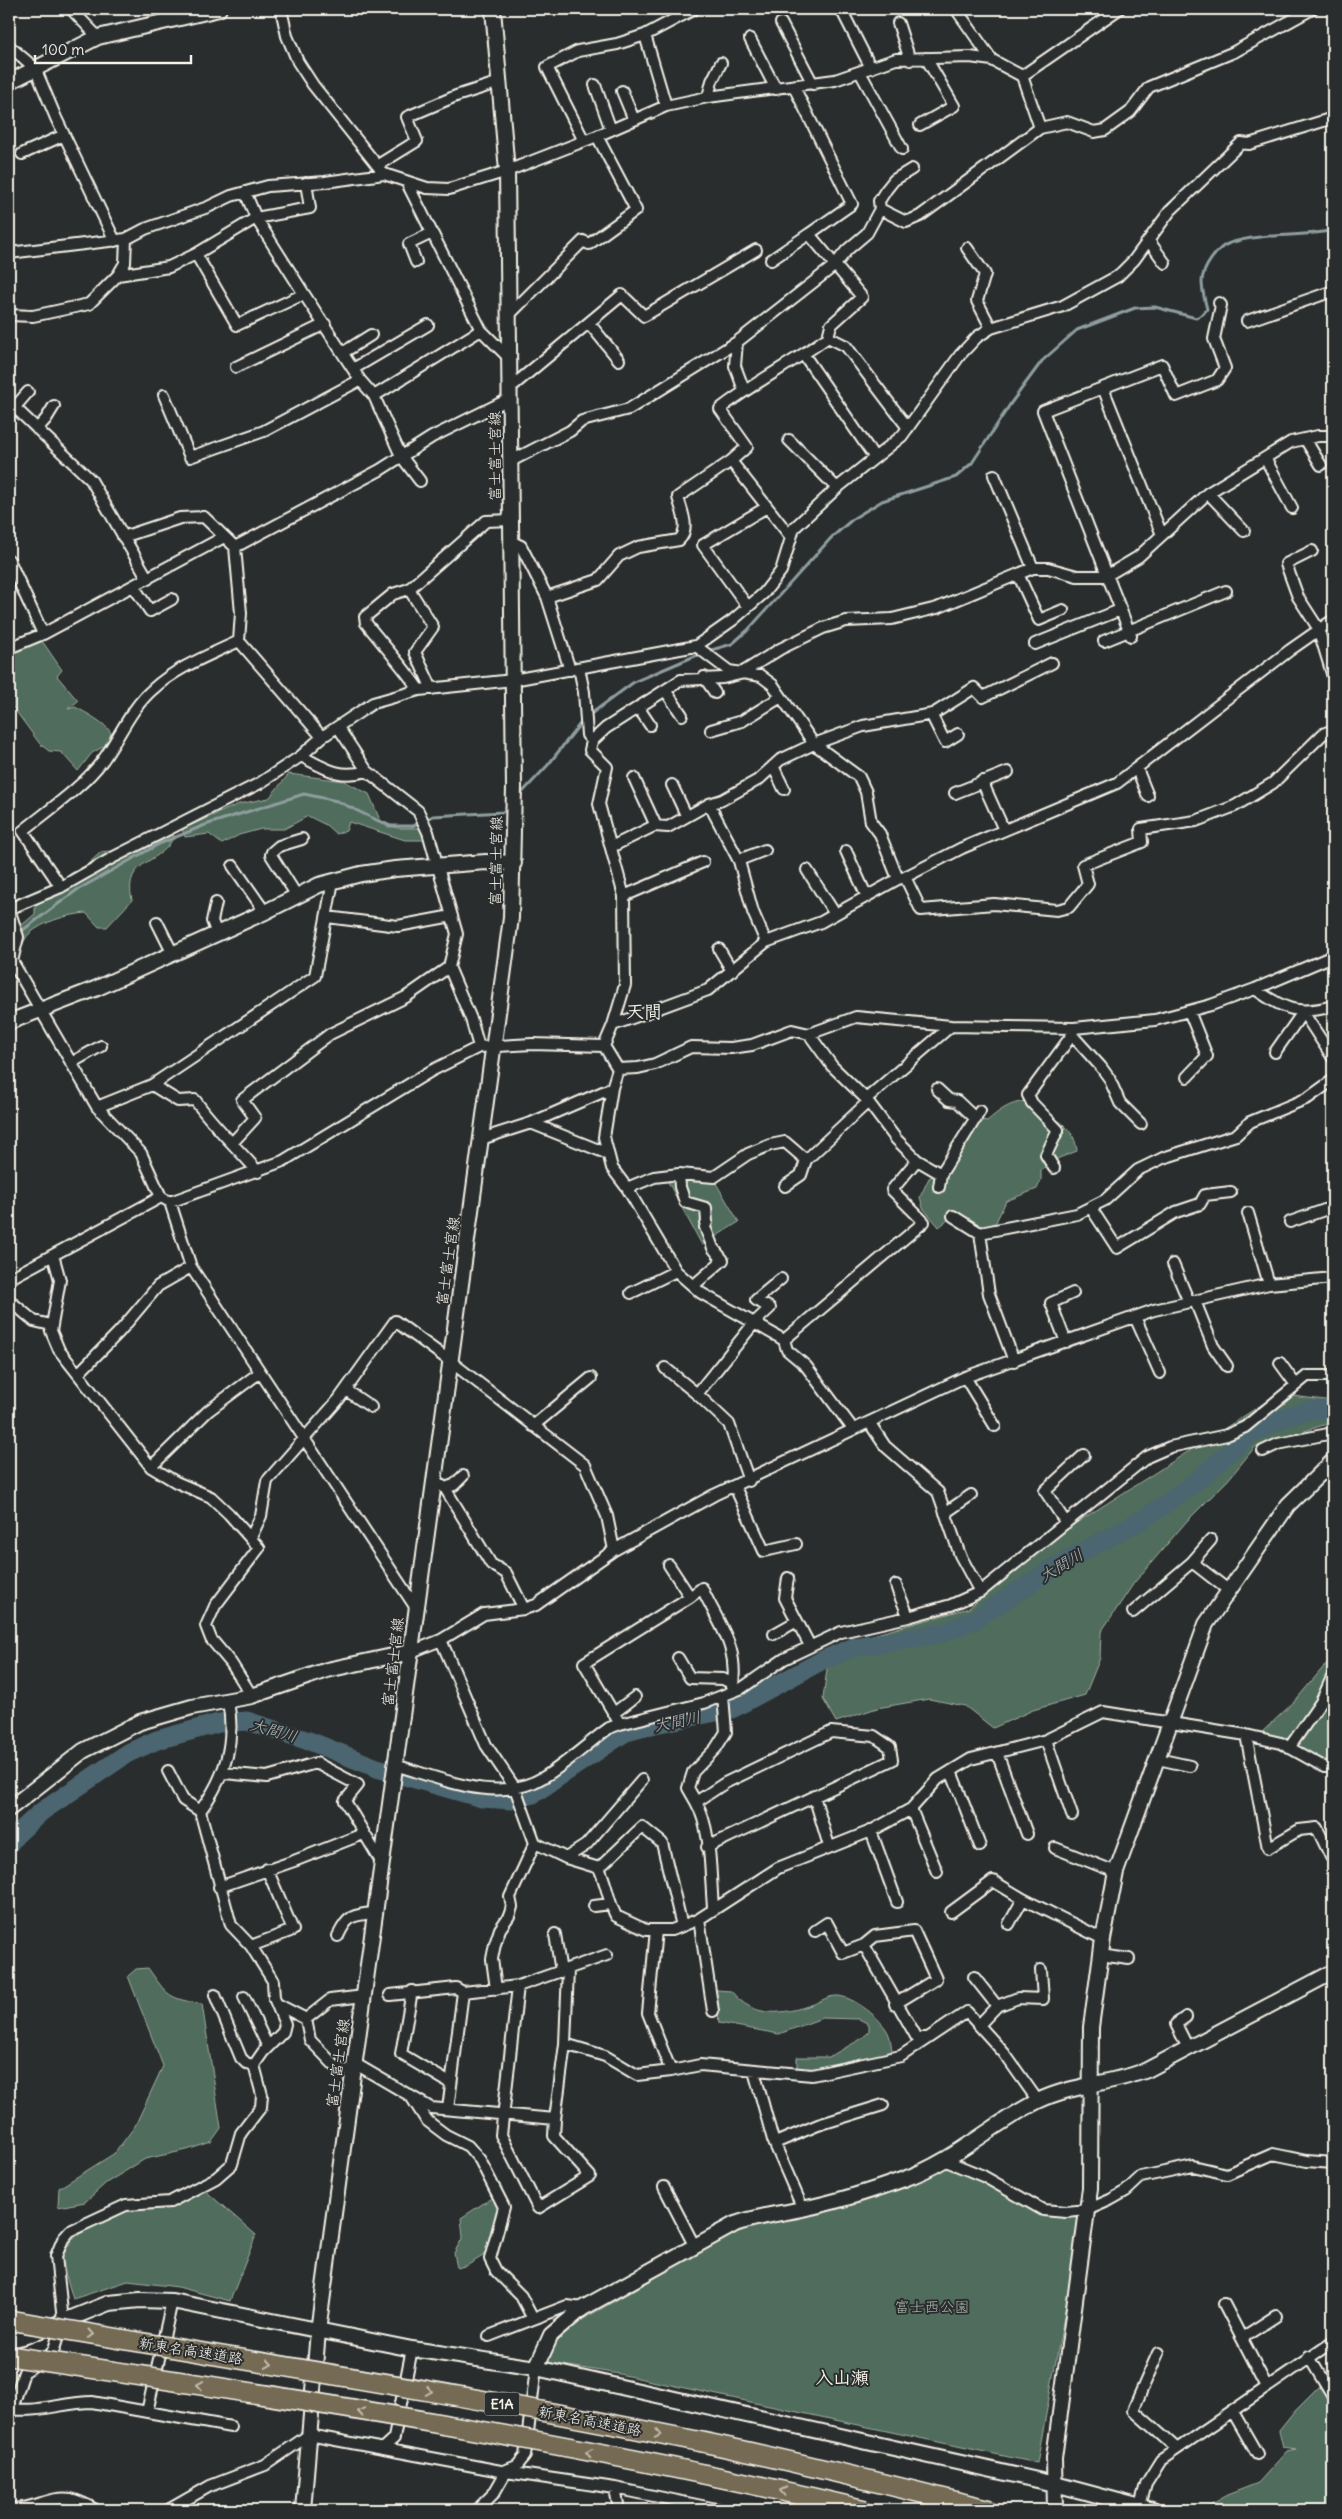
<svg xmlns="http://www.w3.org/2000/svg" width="1342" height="2519" font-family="Delius,'Klee One',sans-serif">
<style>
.green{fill:#506c5b;stroke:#a2aea2}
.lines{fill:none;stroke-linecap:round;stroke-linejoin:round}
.stream{stroke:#8f9e9f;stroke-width:3}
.river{stroke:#4b666f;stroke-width:19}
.street-casing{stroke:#f4f1e8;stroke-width:14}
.secondary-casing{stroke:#f4f1e8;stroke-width:18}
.street{stroke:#2a2d2e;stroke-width:10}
.secondary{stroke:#2a2d2e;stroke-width:14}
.highway-bridge-casing{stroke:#f4f1e8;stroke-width:22;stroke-linecap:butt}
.highway-bridge{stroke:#746b52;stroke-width:19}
.oneway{stroke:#c1bbac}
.labels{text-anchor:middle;stroke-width:4;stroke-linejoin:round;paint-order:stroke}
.shield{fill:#2a2d2e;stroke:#b7b6b0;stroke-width:1}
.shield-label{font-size:14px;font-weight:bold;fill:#f4f1e8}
.street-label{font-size:15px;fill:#f4f1e8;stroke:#2a2d2e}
.park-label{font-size:15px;fill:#aab5a9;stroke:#2a2d2e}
.water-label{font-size:16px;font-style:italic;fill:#b0b9b8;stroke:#2a2d2e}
.quarter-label{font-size:18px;font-weight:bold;fill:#f4f1e8;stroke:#2a2d2e}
</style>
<rect width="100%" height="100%" fill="#2a2d2e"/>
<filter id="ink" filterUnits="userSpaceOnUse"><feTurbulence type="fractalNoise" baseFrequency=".02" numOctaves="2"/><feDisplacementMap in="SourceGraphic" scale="10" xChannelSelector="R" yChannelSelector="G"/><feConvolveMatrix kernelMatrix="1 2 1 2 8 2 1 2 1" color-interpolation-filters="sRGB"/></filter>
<g filter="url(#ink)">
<!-- green -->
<path class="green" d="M40 638 62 670 57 676 78 701 68 709 75 707C85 712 107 724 111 733L108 744 92 753 78 771 61 752 49 751 40 744 9 702V652Z
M289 774 344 781 369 794 380 820 397 828H422L425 840H405L349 822 346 831 336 834 326 825 308 816 284 829H261L239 835 222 844 209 834 185 837 182 829 239 804 269 798Z
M164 825 165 832 174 835C165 865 122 857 132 900L107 927H99L86 913C67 915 44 921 29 934 26 937 23 943 21 948L18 941 17 929 35 914V906L61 887 70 874 88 864 101 852 110 851 120 857H129L150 839 151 833Z
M1026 1101C1048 1117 1074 1121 1077 1151L1059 1158 1041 1170V1180L1037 1189 1006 1201 996 1222 983 1230 953 1216 939 1227 923 1208 920 1197 929 1178 947 1169 976 1119 987 1121C1000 1110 1009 1103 1026 1101Z
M667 1180H714L739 1222 702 1245Z
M1284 1395 1333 1401V1422L1255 1447 1228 1480 1186 1522 1134 1583 1101 1632 1100 1658 1085 1695 1033 1710 993 1728 965 1706 929 1699 877 1708 836 1722 823 1699 828 1661 837 1645 969 1608 1059 1534 1269 1400Z
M1333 1656V1761L1327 1762 1284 1740 1261 1733 1294 1702Z
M148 1968C168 1996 167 1998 202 2004L221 2128 211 2142 187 2150 145 2159 106 2183 85 2202 58 2207 59 2188 115 2153 135 2126 163 2066 128 1976 136 1969Z
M716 1990 731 1991C754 2019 782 2015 814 2004 820 2001 829 1996 836 1996 852 1995 884 2020 889 2035 891 2040 891 2046 892 2050L886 2058 797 2074V2057H829L861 2039 869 2032V2024L859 2019 822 2018 779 2034 719 2023Z
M947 2162 1040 2213 1083 2214 1037 2463 619 2374 544 2362 564 2330 744 2227Z
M200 2186 256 2235 230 2301 178 2287 128 2281 73 2299 61 2259 72 2239 123 2206 170 2202Z
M493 2197 498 2207 491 2241 483 2256 468 2265 457 2268 454 2253 463 2237 461 2218Z
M1318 2387 1333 2390V2510H1200L1227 2495 1258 2483 1287 2451 1296 2449 1283 2447 1279 2430 1295 2410Z"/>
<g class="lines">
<!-- stream -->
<path class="stream" d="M708 651 732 644 748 630 831 538 854 518 882 501 956 477 972 463 1011 403 1042 361 1077 330 1135 308 1155 307 1196 318 1203 314 1207 309C1205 301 1202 291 1202 282 1202 269 1217 247 1230 243 1263 232 1300 238 1333 230
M588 716 634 682 702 653
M518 797 548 765 583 720
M19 930H23L77 890 159 844 205 825 304 794 337 801 389 826H413L433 816 503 812 510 805"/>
<!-- river -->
<path class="river" d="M9 1844 16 1835 41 1812 128 1753 157 1740 219 1723 247 1721 312 1742 377 1768 482 1798 511 1800 533 1794 624 1733 655 1724 732 1709 823 1660 854 1647 943 1633 974 1620 1060 1564 1147 1517 1197 1481 1246 1437 1286 1417 1310 1410H1333"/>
<!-- street casing -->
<g class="street-casing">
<path id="street" d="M71 9 98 37
M281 9 287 36 298 62 313 85 384 174
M841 9 871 68
M956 9 992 60
M781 23 813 84
M898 23 910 60
M645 35 666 106
M750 39 776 89
M9 46 35 68 56 118 115 241
M860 72 902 149
M1022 76 1119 9
M595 85 611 130
M794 87 852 204 809 234 862 297 831 325 828 337 846 346 908 428
M622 91 634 120
M708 97 712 81 721 63
M920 125 954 106 926 58
M584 141 547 67 578 51 617 44 645 35 694 9
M22 154 64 135
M378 165 417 141 407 117 456 96 500 82
M406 181 481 330 509 358
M245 192 256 218 304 294 360 380 374 396 401 456 420 481
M880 209 906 222 920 216 1040 128 1067 122 1094 132 1105 130 1130 112 1149 87 1234 52 1312 9
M1149 241 1165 263
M967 248 985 274 977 301 991 328
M9 253 126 239 145 229 208 207 231 196 268 186 325 182 384 174 427 188 449 189 507 171 597 136 666 106 708 97 835 80 896 59 970 57 992 60 1022 76 1040 128
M196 254 237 325 304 294
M771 260 809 234
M416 262 409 244 432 233
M118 275 169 267 196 254 256 218 310 208 306 183
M9 315 33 316 89 304 118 275 125 263 126 239
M509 315 583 241 589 244 636 210 597 136
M1247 321 1333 291
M589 323 619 360
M344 352 371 335
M804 355 875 458
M236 367 325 324
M353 369 428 325
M510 388 622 295 644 316 756 250
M1103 388 1162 535
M744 390 735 366 737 342 834 266 847 250 867 233 880 209 879 201 886 190 894 180 912 169
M164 395 190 457 264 431 360 380
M374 396 481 330
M9 402 91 480 148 579
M15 407 28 392
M37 429 46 419 54 406
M1305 439 1321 465
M789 440 837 488
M1265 458 1292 508
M511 461 570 431 582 421 629 409 737 342
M994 475 1033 568
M1208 493 1244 531
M790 536 731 461 747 447 720 409C754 382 793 363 828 337
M123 537 180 518 204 517 235 547 380 470 432 437 511 398
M512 542 521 546 547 597 570 670
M1312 551 1286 564 1298 597 1318 628 1333 677
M9 560 43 634
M1018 574 1039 620 1063 610
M134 587 150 611 172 599
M409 589 433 627 415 652 432 689
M547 597 598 580 619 556 638 547 679 540C691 529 681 510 678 497L731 461
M748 607 703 545 767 507
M1131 636 1043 411 1162 365 1176 396 1217 380 1225 368 1214 339 1221 305 1219 303
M239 641 322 737
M1104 641 1226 591
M1035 644 1120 610
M696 646 729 671 761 676 773 685 814 744 859 777 866 792 871 822 880 834 898 879
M9 648 43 634 224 537
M579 668 584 692 587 735 592 741
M704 677 715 693
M419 690C403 666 384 646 366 623L365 617 393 594 409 589 486 521 511 520
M665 690 682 715
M638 707 650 725
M931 714 945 742 958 734
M338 727 367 771
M711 730 742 721 781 697
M301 756C326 769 339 779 367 771L418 811 428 832 457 934 449 967 471 1019 479 1047
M773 766 784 789
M1137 769 1148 796
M634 778 656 826
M982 781 1004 830
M672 785 686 815
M955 793 1008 772
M709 804 739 861 753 912 766 942
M611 847 654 826 668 827 709 804 722 800 758 780 780 760 814 744 863 726 933 714 974 688 983 697 1052 663
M846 851 867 897
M739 860 765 850
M233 866 265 912
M807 870 835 914
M905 877 921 910 994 904 1057 910 1069 907 1088 884 1083 865 1142 842 1141 829 1196 821 1235 806 1273 783 1323 734 1333 730
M61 887 23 831C50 809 82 788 103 760 120 736 131 708 153 689 177 667 210 655 239 641L241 613 235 547
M297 896 271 855 272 852 279 846 302 839
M624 896 703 862
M216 903 212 921 217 934
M9 909 61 887 114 857 260 783 301 756 322 737 373 703 419 690 513 680 696 646 733 620 764 593 781 571 794 528 837 488 902 436 960 355 977 337 991 328 1063 306 1118 276 1134 260 1170 211 1241 143 1249 144 1333 118
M9 909 18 937 12 961 97 1107 141 1153 161 1197
M327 917 398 926 452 916
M157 922 173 954
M719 949 732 971
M1255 989C1284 1009 1297 1016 1333 1006
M613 1025 625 985 624 896 599 804 607 767 590 750 592 741 606 728 681 680 723 678 740 674 780 649 823 628 846 621 892 619 937 608 1033 568H1048L1077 576H1106L1138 557 1208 493 1291 442 1318 436H1333
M809 1034 832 1066 866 1099 896 1139 917 1160 941 1174 939 1187
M1072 1035 1101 1067 1109 1078 1120 1103 1141 1124
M604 1046 613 1025 708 990 766 942 821 922 898 879 905 877 962 848 1117 783 1290 650 1333 620
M604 1046 618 1069 612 1088 604 1137 612 1168 627 1188 676 1271 701 1293 784 1340 787 1350 806 1366 853 1429
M1275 1052 1303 1012 1333 1058
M71 1063 101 1046
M618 1069 638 1068 655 1064 691 1047 731 1048 752 1045 792 1030 809 1034 856 1017 951 1026 1074 1028 1155 1020 1211 1005 1255 989 1333 956
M1187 1077 1207 1056 1189 1011
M152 1085 178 1101 195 1100C214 1127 237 1147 258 1172
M937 1089 949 1100 957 1101 976 1119
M866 1099 951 1026
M97 1107 152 1085 315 976 333 881
M531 1123 612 1088
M481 1139 531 1123 606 1153
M233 1142 255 1118 242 1100 330 1034 406 997 449 967
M1054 1168 1046 1155 1058 1130 1032 1103 1028 1095 1072 1035 1074 1028
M679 1174 680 1187 685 1202 706 1208 707 1222 705 1227 713 1248 723 1260 693 1286
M941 1174 980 1111
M785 1186 801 1175 806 1160 868 1102
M627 1188 654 1177 679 1174 714 1177 748 1154 770 1145 785 1142 806 1160
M170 1202 191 1267 416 1608
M1091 1208 1117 1248 1176 1212 1200 1204 1205 1195 1231 1192
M1248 1213 1269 1284
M953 1216 980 1233 989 1294 1014 1361
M1290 1222 1333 1207
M980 1233 1077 1214 1105 1200 1138 1170 1163 1158 1236 1135 1250 1122 1308 1098 1333 1080
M53 1255 60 1280 51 1331 59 1350 151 1467 176 1482 211 1497 229 1514 259 1548 215 1606 206 1626 211 1639 231 1663 252 1696
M1173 1264 1189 1302
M9 1281 14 1276 161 1197 170 1202 283 1161 431 1071 479 1047 532 1044 604 1046
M631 1293 676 1271
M9 1300 34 1321 51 1325
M1195 1301 1213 1346 1227 1366
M1135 1317 1160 1373
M784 1340 924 1222 892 1190 917 1160
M1066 1342 1051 1303 1073 1293
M1280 1363 1296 1385
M665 1368 697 1394 755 1322 770 1308 756 1300 781 1279
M78 1374 120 1331 158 1286 191 1267
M965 1377 995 1426
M346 1390 371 1407
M697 1394 729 1424 749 1481
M869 1422 885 1446 938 1492 960 1555 980 1592
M533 1426 591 1378
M1263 1451 1278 1444 1333 1433
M151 1467 208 1411 259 1373
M434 1480 445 1488 491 1564 506 1573 524 1609
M735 1487 764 1551 796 1544
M445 1488 454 1485 463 1476
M945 1513 971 1495
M1066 1523 1045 1491 1084 1455
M251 1537 261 1516 267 1481 339 1399 395 1321 450 1361 585 1465 607 1516 614 1550
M1192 1562 1228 1590
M669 1565 690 1597 702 1588C720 1628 740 1646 732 1692
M788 1578 785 1598 810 1646
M896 1585C899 1597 905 1605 908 1617
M1133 1612 1192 1562 1211 1540
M774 1634 797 1621
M441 1640 486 1745 515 1788 535 1843 566 1858 599 1868C607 1884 608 1901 616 1916L646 1930H672L682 1926 699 1919 778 1868 871 1831 911 1809 938 1779 971 1759 1046 1740 1103 1712 1246 1735 1268 1848 1299 1830 1317 1828 1331 1857
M411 1652 441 1640 484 1614 524 1609 536 1605 614 1550 714 1495 965 1377 1154 1310 1269 1284 1333 1278
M678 1658 690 1678 723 1679 733 1684
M614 1713 635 1697
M620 1724 584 1663 690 1597
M1246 1735 1281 1743 1324 1767H1333
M1046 1740 1072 1815
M1289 1748 1321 1702 1333 1675
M997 1753 1027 1834
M1158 1759 1190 1766
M395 1765C443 1779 498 1805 544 1777 567 1763 587 1744 609 1728L620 1724 704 1703 742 1688 784 1659 841 1632 908 1617 951 1605 980 1592 1147 1457 1170 1447 1227 1435 1245 1427 1307 1376H1333
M168 1771 183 1800 200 1811
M951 1771 980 1846
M224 1773 267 1777 316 1763 358 1785 345 1801 383 1865
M814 1796 829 1846
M696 1802 688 1788 693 1772 716 1748 726 1732 723 1696
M911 1809 937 1872
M871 1831 897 1902
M707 1847 892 1760 890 1747 874 1736 831 1732 725 1783 696 1802C712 1830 710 1875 713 1907
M1055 1848 1116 1872
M566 1858 586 1845 642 1780
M599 1868 642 1827 662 1843 682 1926
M219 1887 294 1861 363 1834
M594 1906 610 1904
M951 1912 993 1881 1023 1899 1103 1939
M699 1919 713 2011
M1009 1924 1023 1899
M815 1931 827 1923 843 1953 864 1945 917 2038H927
M555 1934 561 1972
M338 1936C348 1915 352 1915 376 1913
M864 1945 875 1936 914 1931 936 1979 895 2004
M251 1946 293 1930 267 1869
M1100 1955 1129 1959
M974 1977 997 2006 1018 1998 1043 1999 1041 1970
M518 1986 501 2135 538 2208 590 2176 554 2136 555 2119
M496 1989 492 1959 495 1944 500 1929 509 1916 512 1907 510 1897 535 1843
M412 1991 401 2054 450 2083
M215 1995 241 2058 246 2063 254 2065
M390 1995 456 1988 463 1992
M244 1997 268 2047
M277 2004 306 2019 330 2000 364 1996
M1186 2017 1176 2024 1188 2048
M306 2019 310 2040 337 2068 353 2072
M979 2025 997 2006
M565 2044 605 2056 637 2075 671 2071 648 2013 656 1930
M354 2063 431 2108 555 2119 565 2044 568 1970
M671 2071 700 2065 812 2075 901 2056 967 2012 1004 2053 1038 2101
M754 2071 773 2140 803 2209
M412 2098 426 2120 446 2135 468 2146 480 2160 504 2207 490 2259 496 2271 521 2296 533 2319
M448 2109 463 1992 518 1986 607 1955
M775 2143 818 2125 883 2105
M944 2160 983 2176 1043 2210 1066 2212 1087 2210 1110 2200 1126 2191 1141 2177 1193 2166 1227 2174 1273 2154 1307 2161 1333 2163
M664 2187 694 2245
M1224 2304 1267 2387
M489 2336 567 2306 583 2308
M1242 2338 1276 2316
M1158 2353 1133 2410 1176 2448
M1309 2357 1333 2397
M12 2409C39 2413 65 2402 92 2402L231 2427
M147 2412 172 2301
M1233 2412 1257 2454
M9 2418 24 2372 50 2355 54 2349 63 2321 56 2256 63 2239 70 2231 126 2205 170 2202 216 2178 232 2164 241 2133 261 2107 262 2095 254 2065 263 2052 283 2032 285 2024 274 1998 273 1981 251 1946 231 1925 200 1811C225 1778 236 1743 228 1701
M382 2449 394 2438 412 2349
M504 2471 517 2466 525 2456 536 2368
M615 2488 619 2510
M1140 2506 1146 2484 1161 2460 1333 2342
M9 2508C30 2512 50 2495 71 2499 79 2501 89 2506 96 2510
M168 2510 210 2486 265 2465 309 2435 506 2472 615 2488 721 2510
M477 2510 494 2493 506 2472"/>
</g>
<!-- secondary casing -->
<g class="secondary-casing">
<path id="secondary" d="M9 82 98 37 219 9
M9 1022 95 989 265 912 319 885 361 874 395 869 486 862 514 863
M9 1809 83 1751 140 1722 192 1707 252 1696 327 1670 411 1652
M9 2340 26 2336 109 2303 140 2300 172 2301 412 2349 536 2368 1055 2484 1152 2510
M536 2368 551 2335 583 2308 735 2224C757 2216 779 2214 802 2209 836 2202 871 2191 904 2179 953 2162 992 2124 1038 2101 1073 2084 1112 2084 1147 2070L1333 1972
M303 2510 318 2331 511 918 514 787 507 171 493 9
M1055 2510 1054 2458 1090 2188 1091 2027 1103 1939 1116 1872 1206 1624 1288 1505 1333 1461"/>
</g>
<!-- street -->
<use href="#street" class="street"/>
<!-- secondary -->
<use href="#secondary" class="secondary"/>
<!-- highway-bridge casing -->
<g class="highway-bridge-casing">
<path id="highway-bridge" d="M9 2320C240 2360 472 2395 702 2442 798 2462 894 2486 990 2510
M9 2356C295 2398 583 2443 865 2510"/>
</g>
<!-- highway-bridge -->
<use href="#highway-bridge" class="highway-bridge"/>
</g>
<!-- one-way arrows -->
<defs><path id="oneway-chevron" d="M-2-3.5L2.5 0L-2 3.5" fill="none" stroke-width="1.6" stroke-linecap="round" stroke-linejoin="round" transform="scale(1.25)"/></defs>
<g class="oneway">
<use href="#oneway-chevron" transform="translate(91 2334) rotate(10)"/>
<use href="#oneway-chevron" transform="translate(269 2364) rotate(9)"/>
<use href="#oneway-chevron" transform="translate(200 2385) rotate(-171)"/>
<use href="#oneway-chevron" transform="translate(429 2391) rotate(9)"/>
<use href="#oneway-chevron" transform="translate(361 2412) rotate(-171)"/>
<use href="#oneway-chevron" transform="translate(658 2434) rotate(11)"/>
<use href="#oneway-chevron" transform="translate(589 2453) rotate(-169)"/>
<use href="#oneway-chevron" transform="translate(783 2491) rotate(-168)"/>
</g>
</g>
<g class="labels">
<!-- shield labels -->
<rect class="shield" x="484.5" y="2392.5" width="35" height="23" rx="4"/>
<g class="shield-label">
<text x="502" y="2409">E1A</text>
</g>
<!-- street labels -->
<g class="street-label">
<text transform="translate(495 456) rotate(-90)" y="5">富士富士宮線</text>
<text transform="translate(496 861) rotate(-89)" y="5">富士富士宮線</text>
<text transform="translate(448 1261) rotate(-82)" y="5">富士富士宮線</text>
<text transform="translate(393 1662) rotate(-83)" y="5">富士富士宮線</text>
<text transform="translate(338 2063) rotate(-82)" y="5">富士富士宮線</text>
<text transform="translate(191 2351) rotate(9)" y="5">新東名高速道路</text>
<text transform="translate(590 2421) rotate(11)" y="5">新東名高速道路</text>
</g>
<!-- park labels -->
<g class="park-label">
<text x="932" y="2312">富士西公園</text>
</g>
<!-- water labels -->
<g class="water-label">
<text transform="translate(1061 1565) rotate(-31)" y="6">大間川</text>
<text transform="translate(677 1721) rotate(-12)" y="6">大間川</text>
<text transform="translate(274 1730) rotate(16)" y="6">大間川</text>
</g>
<!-- quarter labels -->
<g class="quarter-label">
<text x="644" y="1018">天間</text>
<text x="842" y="2384">入山瀬</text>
</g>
</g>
<!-- margin -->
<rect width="1342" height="2519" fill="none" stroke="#2a2d2e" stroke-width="30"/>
<rect x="15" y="15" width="1312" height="2489" fill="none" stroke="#f4f1e8" stroke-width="2" filter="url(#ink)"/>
<!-- scale -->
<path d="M35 55v8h156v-8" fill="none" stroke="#f4f1e8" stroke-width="2.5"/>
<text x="42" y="55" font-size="15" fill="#f4f1e8" stroke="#2a2d2e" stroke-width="4" paint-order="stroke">100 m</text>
</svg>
